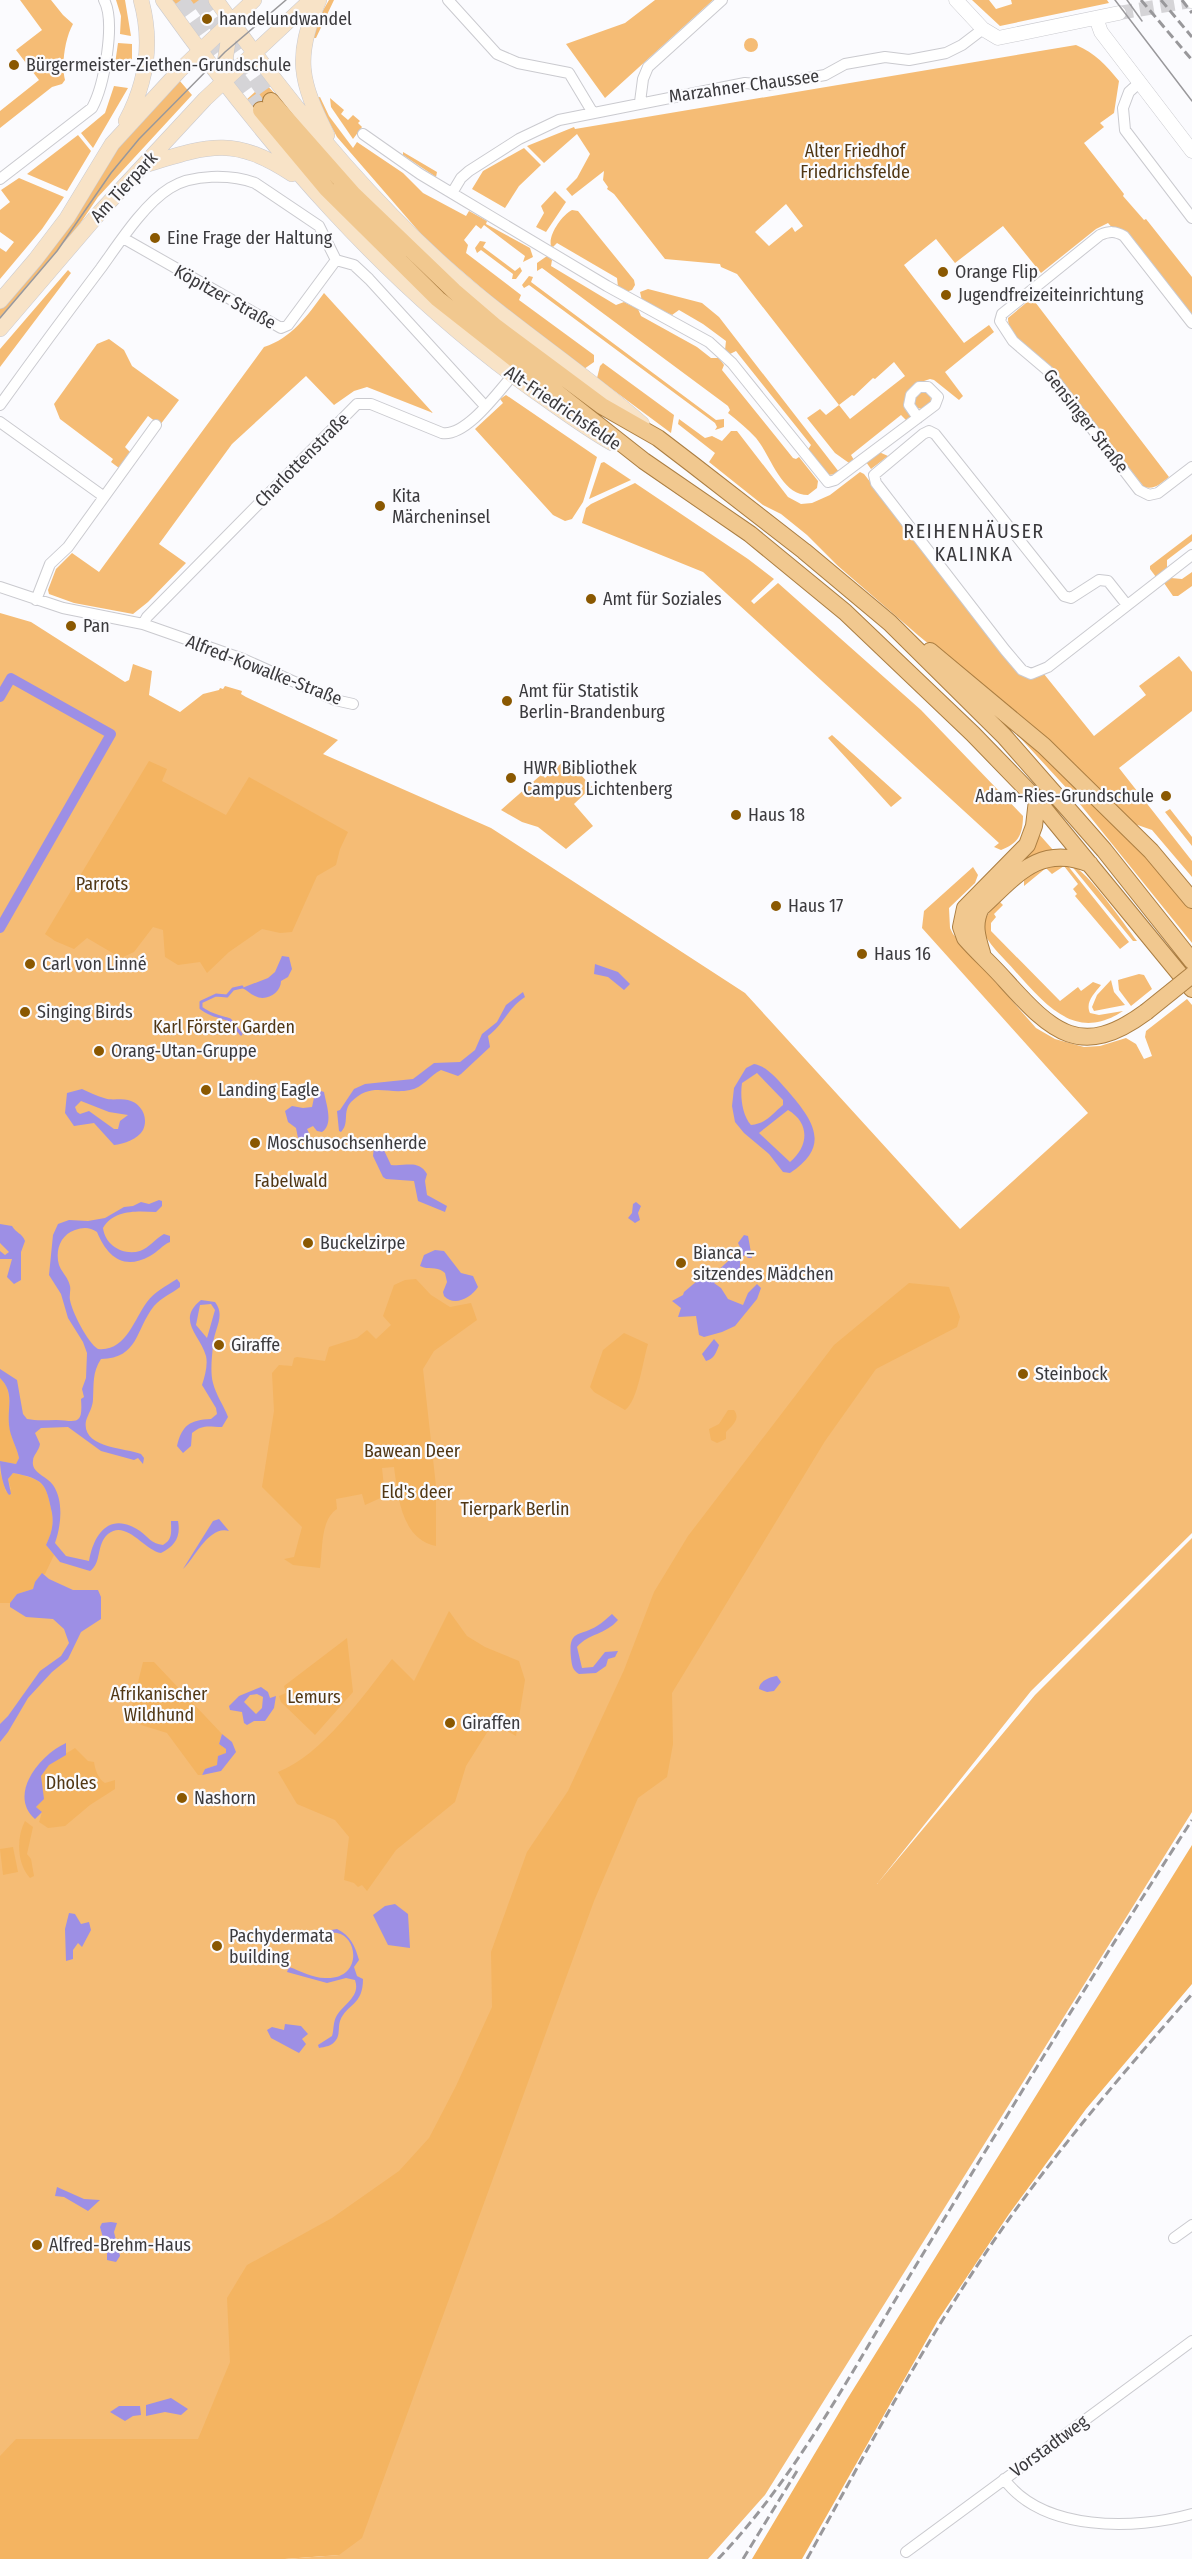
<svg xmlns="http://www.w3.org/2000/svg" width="1192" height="2559" font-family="'Fira Sans Condensed',sans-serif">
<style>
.green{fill:#f5bc75;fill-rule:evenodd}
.forest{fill:#f4b461}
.water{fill:#9d8fe5;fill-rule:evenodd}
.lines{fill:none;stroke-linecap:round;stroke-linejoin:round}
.stream{stroke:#9d8fe5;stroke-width:3}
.canal{stroke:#9d8fe5;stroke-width:10}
.tertiary-tunnel{stroke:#d5d4d7;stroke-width:14;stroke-dasharray:14 7;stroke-linecap:butt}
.primary-tunnel{stroke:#d5d4d7;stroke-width:16;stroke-dasharray:16 8;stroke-linecap:butt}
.minor-casing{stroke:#cacacf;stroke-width:12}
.tertiary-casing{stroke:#cacacf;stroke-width:15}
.secondary-casing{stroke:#cacacf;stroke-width:16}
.primary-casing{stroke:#ab7e42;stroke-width:18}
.minor{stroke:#fff;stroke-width:10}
.tertiary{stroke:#fff;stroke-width:14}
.secondary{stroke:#f8e3c7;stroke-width:15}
.primary{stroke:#f1c88f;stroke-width:16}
.tram{stroke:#99989b;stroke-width:1.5}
.rail{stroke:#99989b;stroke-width:3;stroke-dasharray:9 4.5;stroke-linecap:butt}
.primary-bridge-casing{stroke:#ab7e42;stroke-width:18;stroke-linecap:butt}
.primary-bridge{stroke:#f1c88f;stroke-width:16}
.poi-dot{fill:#8a5801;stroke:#fbfbfe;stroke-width:2}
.labels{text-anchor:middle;stroke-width:4.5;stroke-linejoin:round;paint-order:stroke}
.poi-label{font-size:18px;fill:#3b3a3d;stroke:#fbfbfe;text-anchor:start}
.street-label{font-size:18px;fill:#3b3a3d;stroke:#fbfbfe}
.park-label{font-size:18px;fill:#513714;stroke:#fbfbfe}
.neighbourhood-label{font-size:20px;letter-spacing:1.5px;fill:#3b3a3d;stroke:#fbfbfe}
</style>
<rect width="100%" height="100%" fill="#fbfbfe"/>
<!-- green -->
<path class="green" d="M20 0H51L63 15 73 24C65 38 61 65 65 80L62 84 52 87 0 128V111L39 80 16 50 42 30Z
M116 0H125L131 36 120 34 121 16Z
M172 0H204L186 15Z
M329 0H334L316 38H312L321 14Z
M655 0H713L605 98 566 44 625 23Z
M972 0H989L996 9 1012 4 1011 0H1107L1109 3 1000 26Z
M744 45a7 7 0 1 1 14 0a7 7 0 1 1-14 0Z
M118 43 132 44V67L115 64Z
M1076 45C1095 53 1106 65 1119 81L1114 113 1100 123 1104 127 1084 143 1124 194 1123 196 1144 220 1146 219 1192 277V318L1108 223 1096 229 1041 273 1003 226 955 263 936 239 904 265 964 343 989 325 994 332 945 372 963 396 959 400 934 380 930 379 918 383 911 416 906 420 901 415 851 455 854 460 849 463 835 453 807 418 820 409 826 415 839 405 737 274 721 267 720 264 665 259 614 194 607 189 608 187 603 180 604 171 572 196 566 189 577 178 590 154 577 134 544 163 527 146 574 127 575 129ZM786 204 803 226 795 232 792 227 769 246 755 232ZM894 362 905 376 850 419 839 405 852 395 854 396 873 378 875 379Z
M179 80 192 95 98 197 71 237 0 321V307L111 154Z
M265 83 277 96 263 99 256 109 245 101Z
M114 86 128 88 93 148 81 133 105 113Z
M320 97 329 116 353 148 357 142 403 173 423 193 466 216 469 211 487 221 486 224 530 248 533 257 523 262 525 256 484 225 481 229 476 225 464 240 468 245 466 253 521 295 519 300 594 355V362L584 369 514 316 428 242 337 137 316 98Z
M330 98 344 110 341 114 348 120 353 115 360 121 358 123 362 127 353 139 331 107Z
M78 135 91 151 67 191 27 174Z
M524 148 541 165 519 186 505 208 472 189 483 171Z
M403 152 437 172 436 177 403 155Z
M19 178 64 197 42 229 0 279V248L6 252 14 242 0 232V210L10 202 1 190Z
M555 191 566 202 546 232 536 227 544 213 541 206Z
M572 210 578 211 634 280 635 285 632 290 626 292 618 287 617 278 557 243 553 247 551 246C548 235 562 215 572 210Z
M480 241 486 242 483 247 515 271 520 267 522 271 516 279H512L513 274 481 250 477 253 475 248Z
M547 256 552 260 551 266 616 305 624 302 638 309 641 316 697 347 711 358H719L724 365 722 370 793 458 796 459 799 457 818 481 817 488 808 495C781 495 771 456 756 438 748 429 738 421 728 413L730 410 728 406 542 268 537 271V263Z
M68 270 71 273 0 367V349Z
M529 276 533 277 531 282 716 420 724 419V427L715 430 717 427 715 423 529 285 524 288 522 285Z
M648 289 702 303 719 317 839 472 837 474 828 475 807 451 811 445 739 355 736 351 730 354 725 350 726 341 703 324 679 310 672 315 642 301 640 292Z
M324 293 433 413 367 387 354 391 334 405 306 376 232 444 159 544 186 563 148 602 133 614 74 603 49 594 48 590 56 569 72 553 99 572 264 347C292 338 307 316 324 293Z
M1032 298 1169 477C1161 483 1155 490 1144 487L1045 361C1031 352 1008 338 1008 318Z
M109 339 124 350 132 366 179 400 160 425 148 416 125 447 130 452 119 468 111 462 113 459 60 419 54 404 97 344Z
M603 363 674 415 671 433 597 378 600 366Z
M913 400a9 9 0 1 1 18 0a9 9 0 1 1-18 0Z
M506 395 597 457 583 502 572 519 565 521 553 515 475 429 503 403 500 399Z
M679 419 705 438 712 436 722 441 731 431H737L788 497 801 504 812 503 830 495 860 472 864 474 1018 672 1033 679 1044 674 1094 736 1146 695 1139 686 1179 656 1192 672V711L1119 768 1192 861V877L1152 830 1129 822 1007 708 919 636 838 566 807 535 781 514 763 505 709 462 715 453 678 424Z
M879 452 888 456 871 469 866 462Z
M604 462 631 480 589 499 601 463Z
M635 483 748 559 774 579 751 601 754 604 778 583 921 710 1023 816C1023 834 1018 844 1001 850L994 847 999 843 703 572 582 523 586 508 591 504Z
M1192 534V541L1167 560V569L1156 577 1150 569V566Z
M1192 572V586L1178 596H1173L1164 583 1171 578 1182 579Z
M0 613 31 622 125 682 129 680 133 664 152 671 149 695 180 712 203 694 219 690 220 688 223 689 225 686 242 691 241 694 246 697 338 740 323 754 491 828 745 993 960 1229 1088 1113 922 928 924 911 973 867 978 875 975 883 949 908 950 928 953 934 1036 1028 1055 1039 1084 1047 1100 1046 1126 1038 1136 1044 1144 1059 1152 1056 1145 1037 1146 1031 1187 999 1192 1005V1533L1031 1691 877 1884 1035 1695 1192 1538V1812L765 2495 708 2559H285L339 2555 250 2559H0Z
M1013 730 1074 783 1173 886 1192 909V943L1071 793Z
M832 735 902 798 891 807 828 738Z
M566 759 592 787 574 804 593 826 566 849 538 827 522 822 501 810 542 774 545 778Z
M1170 809 1192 837V846L1165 812Z
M1038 833 1054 851H1045L1025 862 1023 860Z
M1051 863 1068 866 1129 942 1120 949 1075 896 1077 894 1073 889 1078 884 1064 866 1052 874 1046 868 1024 886V880L1031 873Z
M1070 864C1088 871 1124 924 1137 941H1133Z
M1000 902 1003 905 994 914 996 917 991 923V931L1060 1001 1078 987 1081 991 1093 982 1101 985C1094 994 1085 1002 1090 1013L1099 1015 1123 1011C1075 1043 1045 1004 1015 971 1005 959 992 948 985 935 982 919 988 912 1000 902Z
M1139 974 1144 975 1152 989 1131 1006 1119 990 1118 980Z
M1111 980 1114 992 1125 1005 1094 1011 1092 1007 1097 995Z"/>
<!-- forest -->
<path class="forest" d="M149 761 167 769 162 781 226 815 249 777 348 832 340 849 336 865 317 876 292 932 280 933 262 929 229 952 207 973 200 962 178 965 165 957 163 930 153 927 134 952 121 958 87 938 74 949 55 941 45 934Z
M416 1279 431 1295 450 1307 471 1303 477 1320 434 1351 423 1369 436 1486V1546C401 1539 398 1496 394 1467L382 1468 385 1496 365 1505 362 1494 336 1499 337 1509C320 1520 323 1549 320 1568L293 1565 284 1559 294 1557 302 1527 262 1487 274 1411 272 1373 279 1365 292 1366 294 1358 297 1357 325 1361 329 1347 357 1338 367 1330 376 1339 391 1325 383 1316 394 1285 405 1280Z
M909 1283 949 1287 960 1317 957 1327 876 1369 825 1441 672 1693 673 1744 667 1777 638 1798 594 1901 362 2538 339 2555 285 2559H0V2456L16 2439H198L230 2362 227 2298 247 2265 332 2218 399 2171 429 2138 456 2086 492 2007 491 1952 527 1852 568 1791 624 1670 654 1592 688 1536 834 1345Z
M624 1333 648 1344C643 1360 638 1401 625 1410L594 1392 590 1387 603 1350Z
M0 1378C16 1394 5 1411 10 1430 12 1440 17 1448 19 1458L16 1464 0 1461Z
M728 1410H734C741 1419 732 1426 726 1432V1439L717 1443 711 1440 709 1429 719 1424Z
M0 1472 6 1492 11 1489 8 1479 13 1473C44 1480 46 1483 52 1513 54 1526 51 1534 46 1545L54 1555 45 1574 40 1575 33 1589 17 1594 10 1603H0Z
M449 1611 467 1636 485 1647 519 1661 525 1680 516 1736 493 1723 466 1766 455 1802 396 1850 367 1891 362 1885 358 1887 354 1883 344 1880 349 1837 335 1820 297 1804 278 1772C322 1755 363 1696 392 1659L414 1681Z
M347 1638 353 1692 315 1735 281 1702 279 1696 286 1693 284 1686Z
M143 1662H154L222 1734 219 1744 226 1749 227 1753 217 1765 205 1769 202 1775H198L167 1733 141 1725 129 1718Z
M75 1748 88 1761 94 1762C95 1769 98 1779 105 1783L115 1780V1789L90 1805 65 1826 48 1828 39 1822 42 1812 36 1807C45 1796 35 1782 43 1770 50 1760 65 1755 75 1748Z
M25 1821 33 1827 27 1854 31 1859 34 1876 30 1878C17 1864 16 1838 25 1821Z
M1192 1845V1984L1086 2109 1009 2214 938 2320 802 2559H752L846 2401Z
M13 1847 18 1872 3 1875 0 1849Z"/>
<!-- water -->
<path class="water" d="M282 956 289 957 292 969 288 977 281 981C281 993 266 1002 255 996 250 994 247 990 242 988L268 978 275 972Z
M595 964 618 972 630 984 624 990 608 977 594 974Z
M523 992 525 997C507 1009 505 1023 488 1036L490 1047 461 1074 458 1076 441 1070C430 1075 423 1088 410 1090 387 1095 372 1081 351 1102 342 1112 350 1123 341 1132L339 1131 337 1111 340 1110 354 1089 365 1084 413 1079 434 1063 460 1062 475 1050 482 1034 497 1022 506 1005Z
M754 1064C767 1066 778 1080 787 1090 813 1120 832 1146 790 1173L783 1172 769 1154 744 1133 735 1122 732 1106 734 1088 746 1068ZM757 1073 783 1100V1105C772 1114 766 1124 751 1125 742 1115 740 1096 742 1083ZM788 1110C810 1123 809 1146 790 1162L759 1133Z
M82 1089C89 1092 97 1096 104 1098 112 1101 120 1098 128 1100 141 1103 149 1117 143 1130 138 1139 124 1144 114 1145L94 1123 74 1126 65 1113 67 1093ZM81 1101 109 1112 128 1115 120 1121 118 1129H114L89 1111 80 1114 77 1112 75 1107Z
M321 1091 324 1092C326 1104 334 1124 322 1132L317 1131 313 1126 307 1129 310 1135 304 1139 298 1138 296 1128 288 1122 285 1111 292 1106 303 1108 312 1107 315 1093Z
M381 1144 391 1165C405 1167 418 1159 427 1174L425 1181 427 1195 447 1206 445 1212 418 1201 414 1181 386 1179 383 1177 373 1156 374 1146Z
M159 1200 162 1201V1206L156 1212C138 1211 114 1209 103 1228 105 1245 123 1256 140 1251 149 1248 155 1239 164 1234L170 1236V1242C162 1245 158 1252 150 1256 123 1271 107 1256 97 1232 90 1227 83 1227 75 1230 60 1235 55 1251 59 1265 62 1273 68 1277 70 1286 71 1291 69 1295 70 1300 72 1312 88 1343 98 1349 126 1352 134 1319 147 1302 154 1292 166 1286 177 1279L180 1283V1287C171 1294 162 1297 154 1306 135 1330 139 1358 101 1359 92 1373 94 1384 93 1399 93 1407 88 1414 86 1421 81 1448 125 1448 141 1454L144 1458 143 1464 138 1458 134 1460 101 1451 68 1427 41 1428 35 1433 40 1444C39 1451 33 1455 33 1461 31 1473 47 1476 53 1485 64 1501 61 1526 55 1543L66 1556 89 1561C94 1533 110 1511 140 1531 148 1537 152 1544 163 1545 173 1539 171 1532 171 1521H178C181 1537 175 1546 161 1553 144 1550 126 1519 108 1534 96 1544 102 1563 90 1571L60 1562 46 1545C51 1534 54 1526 52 1513 46 1483 44 1479 13 1473L8 1479 11 1494 9 1495C3 1488 0 1471 0 1461L16 1464 19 1458C17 1447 10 1437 9 1425 7 1407 15 1393 0 1378V1369L17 1380 23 1414 27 1419C37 1421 46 1420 56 1420 77 1421 83 1426 81 1399L84 1397 82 1389 86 1378 87 1353 83 1342 68 1318 61 1294 49 1275 53 1235 58 1224 69 1220 88 1221 105 1218 124 1207 133 1206 141 1202 149 1204Z
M636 1202 641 1206 638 1213 640 1220 635 1223 628 1218 632 1213 633 1204Z
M0 1224 12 1226C16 1233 22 1233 25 1241L21 1252V1280L14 1284 7 1277 12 1259H0V1251L5 1255 9 1252 0 1243Z
M744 1235 748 1236 752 1258H748L745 1255 740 1258V1267L733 1278 717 1281 714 1283 721 1288 728 1299 743 1305 748 1293 757 1284 761 1288 757 1299 735 1326 722 1332 704 1337 699 1335 696 1316 678 1317 681 1308 672 1301 683 1295 684 1292 697 1281 707 1279 712 1276 739 1251 740 1247 738 1243Z
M435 1250 444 1251 461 1273 473 1276 478 1287C471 1298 454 1307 444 1296L443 1292 447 1282 445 1273C436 1265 429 1271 420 1266L424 1255Z
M201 1300 215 1302C226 1316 214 1329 213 1345 212 1357 210 1372 213 1383 216 1395 224 1406 228 1417L222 1427C209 1427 203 1424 192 1433L191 1446 183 1453 177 1446C182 1425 190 1420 211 1419L217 1414 216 1408 202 1385C205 1376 208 1365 206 1356 200 1335 176 1320 201 1300ZM200 1305 211 1304 215 1310 207 1338 196 1325Z
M714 1339 719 1345C716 1353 714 1359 706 1361L702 1354Z
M219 1519 229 1531C209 1525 195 1558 183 1569L213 1521Z
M42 1573 49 1579 73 1590H98L101 1597V1619L81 1632 68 1659 52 1672 28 1698 8 1732 0 1742V1724L8 1716 40 1671 61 1656 69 1643 64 1629 53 1619 26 1617 10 1607V1603L17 1594 33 1589 35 1582Z
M612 1614 618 1620C605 1635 589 1633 577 1647L582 1668 593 1667 605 1652 618 1651 615 1657 608 1659 606 1666 596 1673 579 1674C572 1670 572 1665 571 1658 568 1629 579 1637 597 1626 602 1623 607 1618 612 1614Z
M777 1676 781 1682 774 1691 767 1692 759 1689C759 1681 770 1677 777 1676Z
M261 1687 268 1692 270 1698 276 1696 274 1708 265 1721H254L247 1725 244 1723 242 1712 230 1710 229 1706 239 1696ZM257 1694 263 1697 262 1708 256 1714 244 1702 250 1695Z
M222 1734 232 1742 236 1752 221 1771 202 1775 205 1769 217 1765 218 1756 226 1753V1749L219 1744Z
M66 1743V1755L49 1765 41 1776 44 1799 36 1807 42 1812 35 1819C7 1794 41 1754 66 1743Z
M395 1904 408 1914 410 1948 388 1945 373 1915 385 1906Z
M69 1913 75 1914 81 1924 89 1922 91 1930 82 1947 78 1943 73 1950V1959L66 1961 65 1929Z
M337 1929C351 1936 355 1946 359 1960L354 1967 357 1976 363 1979C363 2006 347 2003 340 2021 338 2027 340 2035 336 2040 332 2046 325 2047 319 2048L318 2045 332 2036C334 2030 333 2023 336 2017 343 2004 361 1997 355 1980L346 1978 327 1983 287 1972 289 1967C301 1971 312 1978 325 1978 362 1980 359 1937 337 1933 330 1932 320 1937 313 1937L314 1933Z
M285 2024 301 2026 308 2034 302 2039 306 2044 299 2053 271 2038 267 2030 272 2027 284 2030Z
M57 2187 84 2199 100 2200 88 2211 64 2197 55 2196Z
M111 2222 117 2223 114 2232 120 2256 116 2262 107 2260V2252L100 2227 102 2223Z
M171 2398 188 2409 181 2415 165 2412 146 2416V2405Z
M119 2406H140L141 2415 133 2416 125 2421 110 2412Z"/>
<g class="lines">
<!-- stream -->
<path class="stream" d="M241 1034 230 1020C217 1015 213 1017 201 1008V1002L216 995 227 996 233 989 242 987"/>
<!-- canal -->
<path class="canal" d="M0 697 11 678 111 734 0 928"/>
<!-- tertiary-tunnel -->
<path class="tertiary-tunnel" d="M1119 13 1191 1"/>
<!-- primary-tunnel -->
<path class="primary-tunnel" d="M181 0 261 110
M199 0 271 101"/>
<!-- minor casing -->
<g class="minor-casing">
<path id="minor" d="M448 0 497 54 518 63 569 73 593 113
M1139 83 1129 92 1123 108 1125 130 1192 218
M640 102 643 79 648 67 722 0
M363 134 420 174 607 286 709 342 732 363 828 482 835 480 935 405 938 397 928 387H919L911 395 909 405 918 418
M0 179 92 108C104 86 116 22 104 0
M452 193 461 178 469 171 519 139 559 120 745 83 768 85 825 75 845 64 885 57 909 60 946 53 962 45 983 29
M123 238 281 328 288 325 336 260
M1192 323 1124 236C1115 231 1110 231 1100 235L1002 314 1000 321 1013 341 1047 370 1139 490 1149 495 1158 493 1192 467
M0 405C33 359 67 313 101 268 119 243 144 204 170 188 192 174 231 174 255 183L319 226 336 260 354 265 369 279 485 406
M0 422 103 496
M0 587 63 608 143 624 243 659 335 700 353 704
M36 600 50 564 68 547 156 425
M1127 605 1108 581 1099 580 1071 598 1064 596 935 434 929 431 923 434 874 475 876 483 1005 650 1022 670 1031 674 1048 667 1192 555
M143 624 147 617 357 404H371L442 433C466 437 498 392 513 375
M1174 2238 1192 2225
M1004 2479C1043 2532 1135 2530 1192 2514
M906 2552 1192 2341"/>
</g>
<!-- tertiary casing -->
<g class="tertiary-casing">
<path id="tertiary" d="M956 0 983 29 998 38 1119 13
M1191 1H1192
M1096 18 1101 32 1192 151"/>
</g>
<!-- secondary casing -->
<g class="secondary-casing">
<path id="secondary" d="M163 0C269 148 384 283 533 390 559 408 584 427 612 443
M216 0C288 102 372 205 467 286 524 334 586 375 642 424
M319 0C294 57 300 81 327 135
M222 82 231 21
M126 121C147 82 153 43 141 0
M145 165C207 146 233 135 292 174
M0 301 35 260 67 218 112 144 179 71 254 0
M0 329 101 211 205 99 311 0"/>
</g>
<!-- primary casing -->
<g class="primary-casing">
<path id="primary" d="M271 101 353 194 454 291 496 327 602 406 658 438 692 464 804 551 890 623 1004 736 1104 850 1192 961
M261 110 327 189 438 299 644 461 750 534 845 612 973 734 1037 800 1192 989
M930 651 1044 746 1151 851 1192 900
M1037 800 1034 826 1027 845 965 908 961 927 965 938C978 953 993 966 1006 981 1052 1032 1081 1060 1146 1012
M982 953C977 937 973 924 981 908 1015 877 1039 843 1090 864"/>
</g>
<!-- minor -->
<use href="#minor" class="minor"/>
<!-- tertiary -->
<use href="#tertiary" class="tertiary"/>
<!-- secondary -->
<use href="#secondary" class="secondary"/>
<!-- primary -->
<use href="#primary" class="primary"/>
<!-- tram -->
<path class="tram" d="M1115 0 1192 101
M1127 0 1142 21
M0 318 57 251 111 173 139 139 225 52 286 0"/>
<!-- rail -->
<path class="rail" d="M1141 0 1192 60
M1161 0 1192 37
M1182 0 1192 13
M718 2559C797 2477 856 2364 915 2267 1006 2117 1097 1967 1192 1820
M743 2559 797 2471
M807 2559C872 2441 935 2322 1014 2212 1069 2136 1130 2065 1192 1994"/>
<!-- primary-bridge casing -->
<g class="primary-bridge-casing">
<path id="primary-bridge" d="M1146 1012 1192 975"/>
</g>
<!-- primary-bridge -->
<use href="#primary-bridge" class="primary-bridge"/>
</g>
<!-- markers -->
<g class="poi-dot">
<circle cx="207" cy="19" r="6"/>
<circle cx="14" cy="65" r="6"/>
<circle cx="155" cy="238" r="6"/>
<circle cx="943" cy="272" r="6"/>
<circle cx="946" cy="295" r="6"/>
<circle cx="380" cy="506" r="6"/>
<circle cx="591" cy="599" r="6"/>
<circle cx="71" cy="626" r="6"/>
<circle cx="507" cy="701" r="6"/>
<circle cx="511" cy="778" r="6"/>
<circle cx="1166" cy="796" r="6"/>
<circle cx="736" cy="815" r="6"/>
<circle cx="776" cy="906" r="6"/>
<circle cx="862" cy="954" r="6"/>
<circle cx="30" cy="964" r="6"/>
<circle cx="25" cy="1012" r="6"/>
<circle cx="99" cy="1051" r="6"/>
<circle cx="206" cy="1090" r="6"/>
<circle cx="255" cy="1143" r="6"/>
<circle cx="308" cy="1243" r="6"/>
<circle cx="681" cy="1263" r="6"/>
<circle cx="219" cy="1345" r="6"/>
<circle cx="1023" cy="1374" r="6"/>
<circle cx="450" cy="1723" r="6"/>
<circle cx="182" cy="1798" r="6"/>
<circle cx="217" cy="1946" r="6"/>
<circle cx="37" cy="2245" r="6"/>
</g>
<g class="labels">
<!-- poi labels -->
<g class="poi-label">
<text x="219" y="25">handelundwandel</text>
<text x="26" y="71">Bürgermeister-Ziethen-Grundschule</text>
<text x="167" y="244">Eine Frage der Haltung</text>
<text x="955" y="278">Orange Flip</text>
<text x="958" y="301">Jugendfreizeiteinrichtung</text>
<text x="392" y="502">Kita<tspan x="392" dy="21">Märcheninsel</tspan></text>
<text x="603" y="605">Amt für Soziales</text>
<text x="83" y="632">Pan</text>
<text x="519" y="697">Amt für Statistik<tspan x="519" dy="21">Berlin-Brandenburg</tspan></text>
<text x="523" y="774">HWR Bibliothek<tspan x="523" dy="21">Campus Lichtenberg</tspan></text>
<text x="1154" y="802" text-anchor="end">Adam-Ries-Grundschule</text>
<text x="748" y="821">Haus 18</text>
<text x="788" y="912">Haus 17</text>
<text x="874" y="960">Haus 16</text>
<text x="42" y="970">Carl von Linné</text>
<text x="37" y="1018">Singing Birds</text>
<text x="111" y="1057">Orang-Utan-Gruppe</text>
<text x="218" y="1096">Landing Eagle</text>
<text x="267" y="1149">Moschusochsenherde</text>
<text x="320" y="1249">Buckelzirpe</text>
<text x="693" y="1259">Bianca –<tspan x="693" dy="21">sitzendes Mädchen</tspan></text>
<text x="231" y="1351">Giraffe</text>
<text x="1035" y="1380">Steinbock</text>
<text x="462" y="1729">Giraffen</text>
<text x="194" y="1804">Nashorn</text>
<text x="229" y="1942">Pachydermata<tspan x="229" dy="21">building</tspan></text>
<text x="49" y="2251">Alfred-Brehm-Haus</text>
</g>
<!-- street labels -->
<g class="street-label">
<text transform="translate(744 86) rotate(-8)" y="6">Marzahner Chaussee</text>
<text transform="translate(124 187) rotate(-47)" y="6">Am Tierpark</text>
<text transform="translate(225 297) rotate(29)" y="6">Köpitzer Straße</text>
<text transform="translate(563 408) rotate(34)" y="6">Alt-Friedrichsfelde</text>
<text transform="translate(1086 421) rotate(52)" y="6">Gensinger Straße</text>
<text transform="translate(302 460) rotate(-45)" y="6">Charlottenstraße</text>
<text transform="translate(264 670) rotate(21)" y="6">Alfred-Kowalke-Straße</text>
<text transform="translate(1049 2446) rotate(-36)" y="6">Vorstadtweg</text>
</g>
<!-- park labels -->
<g class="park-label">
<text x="855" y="157">Alter Friedhof<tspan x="855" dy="21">Friedrichsfelde</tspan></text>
<text x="102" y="890">Parrots</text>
<text x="224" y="1033">Karl Förster Garden</text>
<text x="291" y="1187">Fabelwald</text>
<text x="412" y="1457">Bawean Deer</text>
<text x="417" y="1498">Eld's deer</text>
<text x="515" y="1515">Tierpark Berlin</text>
<text x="159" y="1700">Afrikanischer<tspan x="159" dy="21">Wildhund</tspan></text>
<text x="314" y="1703">Lemurs</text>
<text x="71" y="1789">Dholes</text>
</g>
<!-- neighbourhood labels -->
<g class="neighbourhood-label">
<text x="974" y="538">REIHENHÄUSER<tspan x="974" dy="23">KALINKA</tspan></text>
</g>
</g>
</svg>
